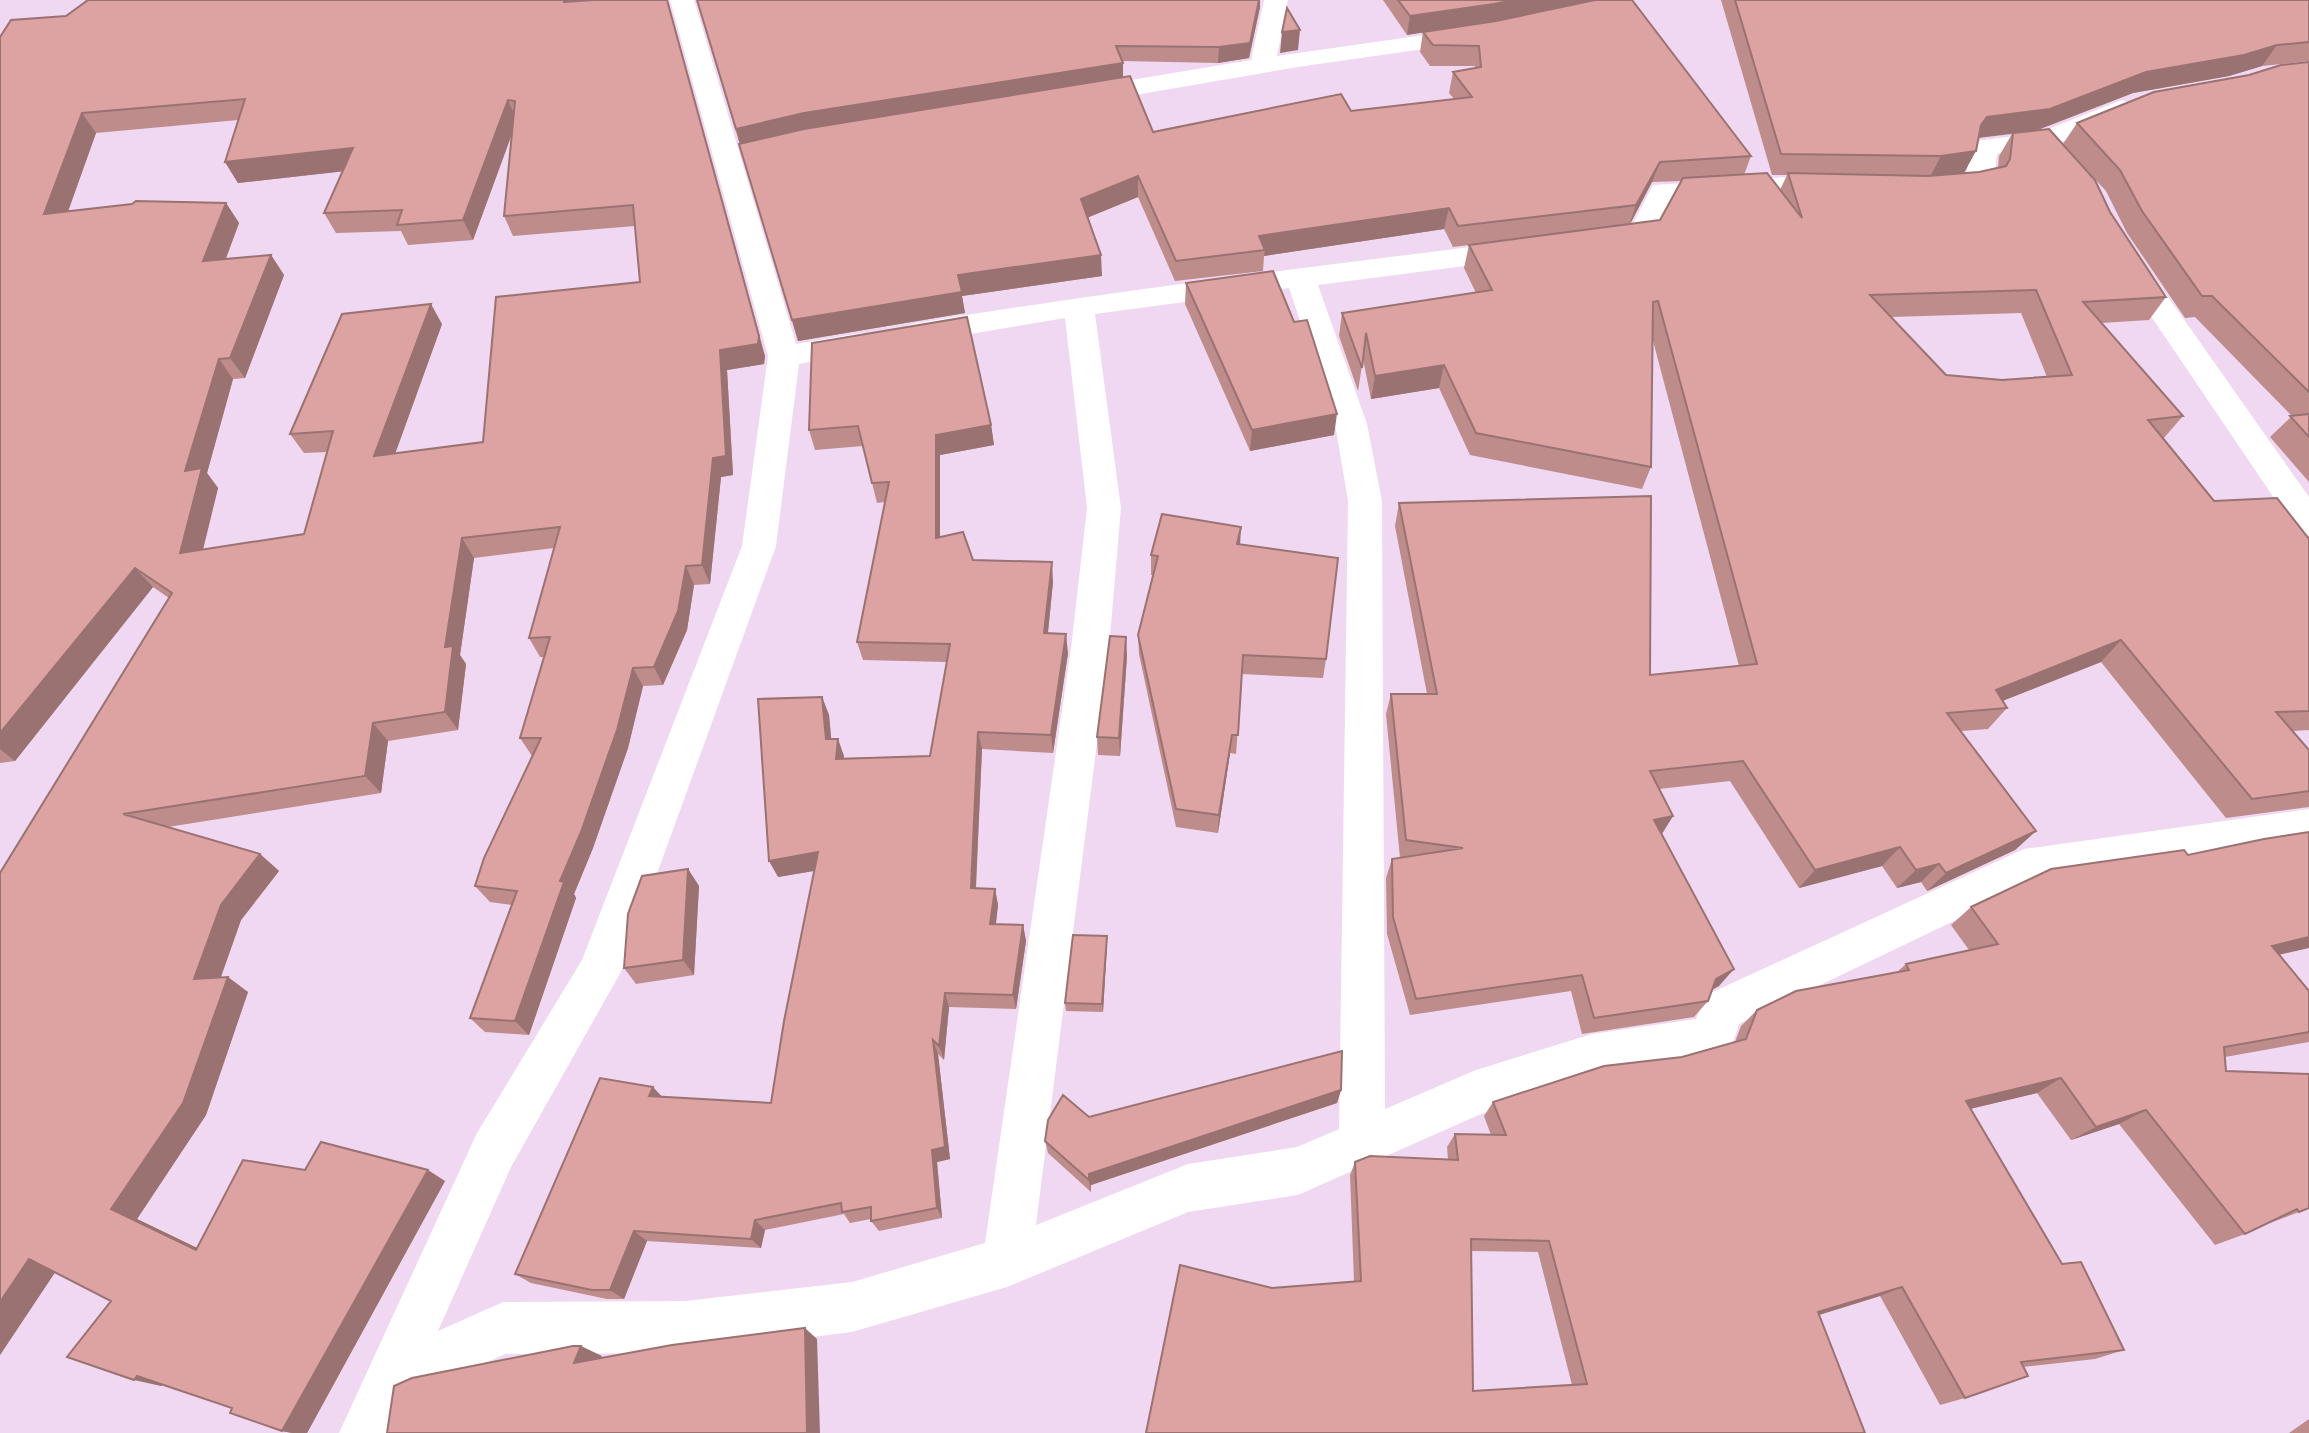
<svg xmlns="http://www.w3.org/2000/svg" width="2309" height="1433" font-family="Karla,sans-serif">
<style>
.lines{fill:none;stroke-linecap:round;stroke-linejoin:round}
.minor{fill:#fff;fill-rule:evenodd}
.wall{fill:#bd8c8b;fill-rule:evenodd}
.shaded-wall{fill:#9a7271}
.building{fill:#dca3a2;stroke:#9a7271;stroke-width:2;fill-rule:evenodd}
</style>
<rect width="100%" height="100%" fill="#f0d7f2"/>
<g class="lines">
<!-- minor -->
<path class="minor" d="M670 0H694L796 344 861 333 872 336 876 343 872 350 799 364 776 546 622 970 511 1167 438 1331 503 1302 685 1301 852 1282 985 1243 1071 648 1087 508 1065 318 917 343 906 340 902 333 906 326 917 323C1118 290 1318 266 1519 241L1529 244 1533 250 1529 256 1519 259 1318 285 1367 424 1382 501 1385 1109 1476 1070 1592 1034 1696 1019 1704 996 2024 849 2309 809V845L2029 885 1739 1024 1730 1052 1668 1069 1592 1078 1481 1114 1298 1195 1188 1212 1007 1287 852 1332 685 1353 505 1354 409 1398 393 1433H339L477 1133 582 960 742 546 768 356ZM1289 288 1335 424 1348 501 1339 1129 1297 1147 1188 1164 1036 1225 1109 648 1121 508 1095 314Z
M1264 0H1288L1277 56 1473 28 1482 30 1485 35 1482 40 1473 42 1298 67 1083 104 1074 101 1070 96 1074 91 1083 88 1251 60Z
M2122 100 2131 103 2135 108 2131 113 2052 146 1997 154 1994 182 1990 188 1940 195 1930 193 1926 187 1930 181 1966 175 1972 147 1976 141 2038 133Z
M1788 177 1844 180 1848 186 1844 192 1673 199 1651 241 1604 248 1594 245 1590 239 1594 233 1631 227 1653 185Z
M2130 254 2140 257 2309 497V536L2297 532 2115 263 2120 257Z"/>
</g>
<!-- wall -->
<path class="wall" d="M578 0 577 1 765 356 764 364 727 370 733 475 721 477 710 584 694 585 687 630 663 685 643 686 628 748 593 848 574 894 576 898 529 1035 485 1032 470 1018 512 905 490 902 475 886 532 756 520 738 544 657H540L529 638 554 548 474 558 460 655 466 664 458 730 388 741 381 793 168 827 260 854 279 871 241 920 221 977 248 992 206 1115 137 1219 197 1248 305 1170 445 1181 307 1433H292L282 1431 232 1408 163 1384 161 1386 111 1301 55 1272 0 1355 169 598 153 587 15 761 0 763V37ZM238 120 225 162 238 183 343 171 324 213 336 233 401 231 408 245 473 240 512 134 504 216 513 236 635 226 640 282 483 442 395 454 442 324 290 434 304 453 327 452 304 534 203 550 218 488 207 473 233 379 245 378 284 275 271 255 226 259 239 223 226 203 68 211 96 133Z
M697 0 1260 7 1249 58 1218 63 1122 61 1123 78 1153 132 1454 99 1449 93 1453 72 1475 68V66H1430L1420 52 1423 32 1407 35 1383 0H1632L1751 156 1744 175 1780 190 1787 175H1772L1721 0H2309V61L2262 66 2229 76 2133 93 2038 130 2110 212 2166 297 2149 320 2101 323 2183 416 2163 439 2214 501 2309 539V730L2293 731 2309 750V807L2226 818 2101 662 2002 701 2007 708 1988 729 1961 731 2036 831 2015 850 1927 891 1921 882 1897 888 1882 866 1799 888 1730 781 1659 789 1673 816 1662 834 1719 986 1712 990 1708 1001 1694 1017 1582 1034 1571 991 1410 1015 1387 934 1386 878 1392 859 1400 858 1386 714 1391 694H1427L1395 526 1399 503 1650 675 1739 666 1652 337 1651 467 1642 489 1470 455 1439 388 1371 399 1363 359 1358 391 1339 336 1342 313 1476 293 1464 268 1469 245 1453 247 1444 229 1264 256 1263 271 1175 281 1138 197 1088 217 1102 276 962 296 965 313 798 341ZM2012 134 1999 156 1998 168 1979 172 1949 175 1964 173 1979 138ZM1682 181 1660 220 1630 224 1652 182ZM2021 313 2047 377 2002 380 1946 375 1891 317Z
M2309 62V482L2270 437 2292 416 2195 317 2185 318 2127 233 2106 191 2063 144 2077 123 2249 75Z
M1186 283 1334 435 1250 451 1185 304Z
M812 343 991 425 994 445 940 455V537L973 560 1053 582 1048 633 1068 653 1053 753 982 749 976 889H995L998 905 996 924 1023 925 1026 941 1016 1009 949 1007 944 1060 938 1054 950 1159 937 1162 942 1218 879 1231 871 1221V1219L850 1223 844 1214 765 1230 761 1248 647 1241 624 1299H607L531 1283 515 1274 662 1097 771 1103 814 871 778 877 822 697 829 715 831 739H838L844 758 930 756 947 662 863 660 857 642 885 502 877 503 863 446 815 450 809 430Z
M1240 545 1326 659 1323 678 1242 674 1236 754 1230 753 1218 833 1176 827 1139 654 1138 635 1153 575H1151V555Z
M1127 656 1120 756 1098 755 1097 737Z
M2188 855 2279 955 2309 991V1042L2225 1057 2226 1071 2299 1212 2267 1224 2245 1234 2215 1245 2119 1124 2071 1140 2037 1093 1970 1109 2062 1264 2124 1350 2095 1359 2023 1367 1965 1398 1940 1405 1880 1296 1819 1315 1865 1433H1146L1272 1288 1354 1281 1350 1175 1355 1162 1448 1159 1447 1147 1455 1134 1491 1135 1484 1116 1493 1102 1682 1057 1735 1042 1741 1026 1757 1010 1896 973 1906 964 1969 950 1951 925 1971 907ZM1471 1251 1538 1252 1572 1385 1473 1391Z
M688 869 699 886 694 975 636 984 624 968Z
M1107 944 1103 1012 1066 1011 1065 1003Z
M1341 1090 1337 1103 1091 1185V1192L1048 1153 1045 1141 1089 1117Z
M2309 1419V1433H2289Z"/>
<!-- shaded-wall -->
<path class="shaded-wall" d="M564 0H578L571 22 564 2Z
M1259 0H1260V7L1249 58 1218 63 1219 47Z
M1515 0H1597L1491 22 1407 35 1410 16Z
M671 14 765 356 764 364 727 370 733 475 721 477 710 584 702 565Z
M1300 30 1298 50 1280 53 1282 32Z
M2277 45 2262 66 2229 76 2133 93 2037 130 1976 138 1981 125 1987 117 2146 72Z
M1123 63V78L740 144 736 129 804 113Z
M508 100 517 120 473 240 463 220Z
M82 113 96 133 60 234 44 214Z
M353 148 364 169 238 183 225 162Z
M1976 151 1964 173 1930 177 1941 156Z
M1660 162 1652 182 1629 226 1636 205Z
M1138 176V197L1082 220 1081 199Z
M226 203 239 223 217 281 203 261Z
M1449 208 1444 229 1264 256 1265 250 1259 236Z
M271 255 284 275 245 378 230 358Z
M1101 255 1102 276 962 296 965 313 798 341 792 320 958 275Z
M431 304 442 324 387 476 374 456Z
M219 359 233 379 207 473 218 488 197 573 180 553 185 471Z
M1444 365 1439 388 1371 399 1375 376Z
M1337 414 1334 435 1250 451 1252 430Z
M991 425 994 445 940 455V558L936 538V435Z
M1241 527 1240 547 1237 544Z
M462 538 474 558 460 655 466 664 458 730 445 712V647Z
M1052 562 1053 582 1046 651 1044 633Z
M686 566 694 585 687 630 663 685 654 667Z
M135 568 153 587 15 761 0 749V733Z
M1066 634 1068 653 1053 753 1051 735Z
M1126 637 1127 656 1120 756 1119 738Z
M2121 640 2101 662 1977 711 1996 690Z
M633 668 643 686 628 748 593 848 574 894 576 898 529 1035 515 1021 560 881Z
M822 697 829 715 833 757 826 739Z
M373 723 388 741 381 793 365 776Z
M978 732 982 749 975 904 971 888Z
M1232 735 1230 753 1218 833 1219 815Z
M838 739 844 756 843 776 836 759Z
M1673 816 1661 835 1654 820Z
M2036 831 2015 850 1927 891 1946 873Z
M1900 847 1882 866 1799 888 1815 870Z
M818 852 825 869 778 877 769 861Z
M260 854 279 871 241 920 215 993 194 979 221 905Z
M1939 864 1921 882 1897 888 1916 870Z
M688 869 699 886 694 975 683 960Z
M995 889 998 905 994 939 990 924Z
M1023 925 1026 941 1016 1009 1013 995Z
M1107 936V944L1103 1012 1102 1004Z
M2309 937V948L2244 963 2272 946Z
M1734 969 1719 986 1702 995 1716 979Z
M228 977 248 992 206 1115 137 1219 220 1259 196 1250 111 1209Z
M945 993 949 1007 944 1060 939 1046Z
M933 1040 938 1054 950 1159 937 1162 942 1218 937 1208 932 1150Z
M2061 1078 2037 1093 1944 1115 1966 1101Z
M653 1087 665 1100 649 1096Z
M1341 1090 1337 1103 1091 1185V1192L1089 1180V1174Z
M2146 1110 2119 1124 2071 1140 2096 1127Z
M428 1170 445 1181 307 1433H292L282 1431Z
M755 1220 765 1230 761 1248 751 1239Z
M634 1231 647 1241 624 1299 610 1290Z
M29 1259 58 1268 0 1355V1302Z
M1902 1287 1880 1296 1799 1321 1818 1312Z
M805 1328 817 1339 820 1433H807Z
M581 1346 602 1356 595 1373 574 1363Z
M137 1376 164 1383 161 1386 134 1380Z"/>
<!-- building -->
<path class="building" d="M88 0H564V2L594 0H667L759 336 758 344 720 350 726 456 713 458 702 565 686 566 678 611 654 667 633 668 617 730 581 832 560 881 564 882 515 1021 470 1018 517 891 475 886 484 858 541 738H520L550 637 529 638 560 527 462 538 445 647 453 646 445 712 373 723 365 776 123 814 260 854 221 905 194 979 228 977 183 1103 111 1209 196 1250 243 1160 305 1170 321 1142 428 1170 282 1431 230 1413 232 1408 137 1376 134 1380 67 1357 111 1301 29 1259 0 1302V873L172 593 135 568 0 733V37L11 20 66 16ZM245 99 225 162 353 148 324 213 402 210 397 225 463 220 508 100 515 101 504 216 633 205 640 282 496 297 483 442 374 456 431 304 342 314 290 434 333 431 304 534 180 553 202 468 185 471 219 359 230 358 271 255 203 261 226 203 136 201 132 204 44 214 82 113Z
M697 0H1259L1250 43 1219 47 1116 46 1123 63 804 113 736 129Z
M1398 0H1515L1494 4 1410 16Z
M1595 0H1632L1751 156 1660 162 1636 205 1458 226 1449 208 1259 236 1265 250 1176 261 1138 176 1081 199 1101 255 958 275 962 292 792 320 739 144 804 129 1130 76 1153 132 1341 94 1351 111 1472 97 1453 72 1481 67 1479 46 1433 45 1423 32 1496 21Z
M1735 0H2309V42L2277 45 2244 55 2146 72 2050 109 1987 117 1981 125 1976 151 1941 156 1781 154Z
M1287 8 1300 30 1282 32Z
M2309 62V392L2212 296H2202L2142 211 2120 170 2077 123 2154 92 2249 75 2281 65Z
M2049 129 2095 180 2110 212 2166 297 2083 302 2183 416 2148 420 2214 501 2277 498 2309 539V711L2276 712 2309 750V791L2252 799 2121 640 1996 690 2007 708 1947 713 2036 831 1946 873 1939 864 1916 870 1900 847 1815 870 1743 761 1650 771 1673 816 1654 820 1734 969 1716 979 1708 1001 1594 1018 1582 975 1416 999 1393 917 1392 859 1463 848 1406 840 1391 694H1437L1399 503 1651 496 1650 675 1757 664 1658 301 1653 302 1651 467 1476 433 1444 365 1375 376 1366 333 1362 368 1342 313 1492 290 1469 245 1660 220 1683 178 1767 173 1802 218 1788 173 1928 176 1979 172 2006 166 2010 159 2013 133ZM2036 290 2072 375 2002 380 1946 375 1870 295Z
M1273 271 1294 322 1307 320 1337 414 1252 430 1186 283Z
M967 317 991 425 936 435V538L963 532 973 560 1052 562 1044 633 1066 634 1051 735 978 732 971 888 995 889 990 924 1023 925 1013 995 945 993 939 1046 933 1040 945 1147 932 1150 937 1208 871 1221V1207L842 1212 841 1203 755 1220 751 1239 634 1231 610 1290H592L515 1274 600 1078 653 1087 649 1096 771 1103 784 1021 818 852 769 861 758 699 822 697 826 739H838L836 759 930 756 950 644 857 642 889 482 872 483 858 426 809 430 812 343Z
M2309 414V437L2290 416Z
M1162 514 1241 527 1237 544 1338 558 1326 659 1243 655 1238 735H1232L1219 815 1176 809 1138 635 1158 556 1151 555Z
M1110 636 1126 637 1119 738 1097 737Z
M2309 832V937L2272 946 2309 991V1032L2224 1047 2226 1071 2309 1074V1208L2299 1212 2297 1209 2245 1234 2146 1110 2096 1127 2061 1078 1966 1101 2062 1264 2081 1262 2124 1350 2021 1362 2028 1376 1965 1398 1902 1287 1818 1312 1865 1433H1146L1180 1265 1272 1288 1361 1281 1355 1162 1370 1156 1458 1160 1455 1134 1506 1135 1493 1102 1604 1066 1682 1057 1746 1039 1757 1010 1796 991 1909 970 1906 964 1998 944 1971 907 2051 869 2184 850 2188 855 2264 839ZM1471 1239 1549 1241 1587 1384 1473 1391Z
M688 869 683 960 624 968 628 914 642 876Z
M1073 935 1107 936 1102 1004 1065 1003Z
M1342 1051 1341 1090 1089 1174V1180L1045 1141 1048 1120 1063 1095 1089 1117Z
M805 1328 807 1433H387L394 1386 412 1378 573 1346H581L574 1363 672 1345Z"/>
</svg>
